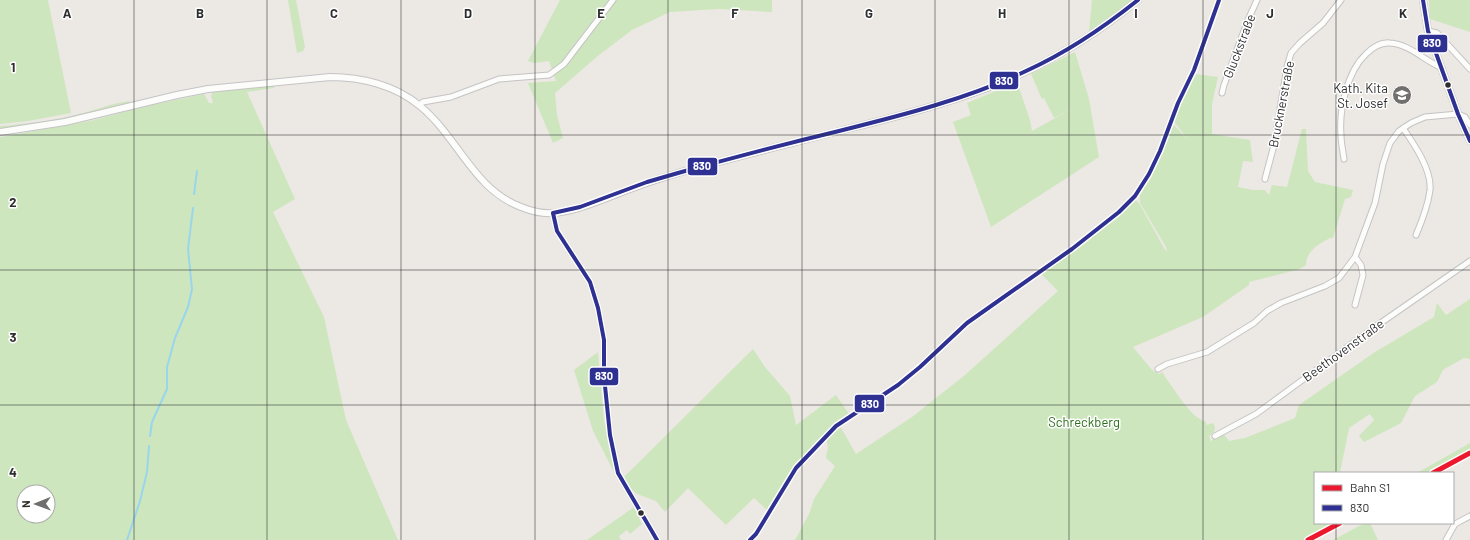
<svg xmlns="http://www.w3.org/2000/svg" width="1470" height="540" font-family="Barlow,sans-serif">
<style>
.green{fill:#cee6be;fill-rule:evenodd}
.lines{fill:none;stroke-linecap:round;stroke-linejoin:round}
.stream{stroke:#99d6ec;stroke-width:2}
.minor-casing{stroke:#c5c4c5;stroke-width:7}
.tertiary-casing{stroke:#c5c4c5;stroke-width:8}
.minor{stroke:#fcfcfb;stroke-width:5}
.tertiary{stroke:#fcfcfb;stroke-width:6}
.bus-1-casing{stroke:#fff;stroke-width:7}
.bus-1{stroke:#2e3192;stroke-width:4}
.rail-1-casing{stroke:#fff;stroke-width:8}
.rail-1{stroke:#ec192e;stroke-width:5}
.grid{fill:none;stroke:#2e2e2e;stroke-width:1;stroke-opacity:0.55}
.bus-dot{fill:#2e2e2e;stroke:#fff;stroke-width:1.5}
.labels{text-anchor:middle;stroke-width:3;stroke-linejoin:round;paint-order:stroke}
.street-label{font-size:13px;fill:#2e2e2e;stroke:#fff}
.poi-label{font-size:13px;fill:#2e2e2e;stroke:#fff;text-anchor:end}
.park-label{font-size:13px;fill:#2c6e1b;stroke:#fff}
.grid-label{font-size:13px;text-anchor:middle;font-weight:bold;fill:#2e2e2e;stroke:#fff;stroke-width:3;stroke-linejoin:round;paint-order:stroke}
.line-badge{stroke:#fff;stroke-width:1.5}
.badge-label{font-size:11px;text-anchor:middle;font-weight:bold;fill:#fff}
</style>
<rect width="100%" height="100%" fill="#ece8e4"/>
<!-- green -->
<path class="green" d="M0 0H48L71 113 28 121 0 124Z
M288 0H296L305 47 303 51 297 53Z
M560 0H772V12L719 9 670 12 632 30 599 55 555 93 557 115 563 138 553 143 528 83 556 81 549 61 534 63 528 61Z
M1092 0H1138L1127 9 1089 32Z
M1429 0H1470V32L1430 19Z
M1075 52 1089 99 1099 157 991 227 953 122 971 115 967 103 1017 82 1030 120 1032 131 1075 107 1054 118 1044 98 1042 99 1031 74Z
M1195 74 1218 77 1212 104V134L1250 140 1253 162 1243 161 1238 187 1253 190H1265L1269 195 1272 185 1287 187 1302 129H1306L1308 171 1315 182 1353 190 1351 197 1345 199 1333 238H1330C1319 244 1306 251 1306 265L1300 269 1249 282V285L1203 317 1133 347 1152 370 1159 374 1162 372C1170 383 1192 420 1205 421L1207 425 1213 423 1215 427 1214 432 1209 436 1211 442 1215 436 1222 432 1229 441 1245 438 1295 418 1299 405 1375 352 1434 317 1437 303 1446 315 1470 299V359L1464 358 1446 368 1443 370 1437 382 1415 396 1401 423 1364 442 1359 436 1374 420 1370 414 1349 428 1340 473H1315V523H1336L1304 540H795L809 514 814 499 835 466 826 458 828 447 826 438 840 426 856 454 912 417 965 375 1058 291 1040 273 1090 237 1132 201H1137L1139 203 1164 248 1167 252 1166 247 1140 203V193L1161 155 1172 123 1188 140 1173 120Z
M274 84V88L247 92 295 199 273 212 324 317 346 420 398 540H0V137L90 121 142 107 204 94 209 103H213L211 96 213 91ZM24 492H48V516H24Z
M129 101 130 103 73 118 0 130V126C27 124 57 120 83 113 99 109 113 103 129 101Z
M753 349 765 367 790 396 796 425 836 395 849 414C827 432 806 451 790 473 782 485 775 498 768 511L754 498 726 525 688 488 665 512 656 501 637 494 632 490 624 477Z
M598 352 604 421 616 476 593 431 574 370Z
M1470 443V449L1447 464 1430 473H1417Z
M634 507 637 513 636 514 637 516H638L642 524 630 534 627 530 619 536 621 540H587Z
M1368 523 1371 525 1378 540H1333L1361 525Z"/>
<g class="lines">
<!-- stream -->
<path class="stream" d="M194 194 197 171
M150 436 152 422 167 389V367L175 338 188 307 192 289 188 249 193 208
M127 540 140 501 147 472 149 446"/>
<!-- minor casing -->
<g class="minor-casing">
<path id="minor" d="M1428 31 1437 33 1470 69
M1222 93 1224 85 1248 20 1257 0
M419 105 423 102 451 97 499 79 549 75 564 64 613 0
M1403 128C1414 144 1432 170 1430 190 1428 206 1422 221 1416 235
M1344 159C1343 151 1341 143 1341 135 1339 109 1347 72 1366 54 1372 48 1381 42 1390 43 1409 44 1425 61 1442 68
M1265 179 1274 145 1287 67 1291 53 1300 43 1323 23 1341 0
M553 213 557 231 590 282 598 308 604 340V376L610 435 618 473 657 540
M1355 257 1361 265 1363 275 1355 305
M1158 369 1167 364 1207 352 1254 323 1267 311 1281 303 1325 286 1339 278 1355 257 1375 203 1383 164 1390 143 1399 131 1411 123 1425 117 1458 114 1465 117 1470 125
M1215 436 1256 414 1372 329 1470 261
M1446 540 1455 524 1470 516"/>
</g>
<!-- tertiary casing -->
<g class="tertiary-casing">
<path id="tertiary" d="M1423 0 1428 31 1458 114 1470 141
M0 132 65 122 177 95 208 89 330 77C361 77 395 85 420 106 458 137 473 189 521 207 531 211 543 214 554 213 574 211 593 203 612 196 634 187 655 180 678 173 731 158 785 145 839 131 889 119 939 106 987 88 1041 68 1093 37 1138 0"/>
</g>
<!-- minor -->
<use href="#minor" class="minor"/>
<!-- tertiary -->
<use href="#tertiary" class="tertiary"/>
<!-- bus-1 casing -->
<g class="bus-1-casing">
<path id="bus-1" d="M1423 0 1428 31 1458 114 1470 141
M553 213 580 207 647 182 678 173C731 158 785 144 839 131 903 115 967 99 1026 71 1066 53 1103 28 1138 0
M553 213 557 231 590 282 598 308 604 340V376L610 435 618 473 657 540
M750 540 756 534 796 468 836 426 898 385 920 367 967 323 1072 249 1119 212 1135 196 1149 174 1160 151 1178 103 1194 70 1219 0"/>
</g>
<!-- bus-1 -->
<use href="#bus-1" class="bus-1"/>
<!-- rail-1 casing -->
<g class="rail-1-casing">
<path id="rail-1" d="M1433 473 1470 453
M1308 540 1340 523"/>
</g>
<!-- rail-1 -->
<use href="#rail-1" class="rail-1"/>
</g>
<!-- grid -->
<path class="grid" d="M134 0V540M267 0V540M401 0V540M535 0V540M668 0V540M802 0V540M935 0V540M1069 0V540M1203 0V540M1336 0V473M0 135H1470M0 270H1470M0 405H1470M1336 523V540"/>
<!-- icons -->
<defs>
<g id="school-disc" transform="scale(1)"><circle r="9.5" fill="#706f6e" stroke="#fff"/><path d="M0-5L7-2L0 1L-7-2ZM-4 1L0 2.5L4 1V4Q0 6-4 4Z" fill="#fff"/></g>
</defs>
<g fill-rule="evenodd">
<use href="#school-disc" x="1402" y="95"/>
</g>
<!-- markers -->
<g class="bus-dot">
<circle cx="1448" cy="85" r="3.5"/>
<circle cx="641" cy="513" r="3.5"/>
</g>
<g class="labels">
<!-- street labels -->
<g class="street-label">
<text transform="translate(1239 46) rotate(-69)" y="5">Gluckstraße</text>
<text transform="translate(1281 104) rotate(-79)" y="5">Brucknerstraße</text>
<text transform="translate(1343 350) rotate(-36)" y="5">Beethovenstraße</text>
</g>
<!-- poi labels -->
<g class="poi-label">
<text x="1388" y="93">Kath. Kita<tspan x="1388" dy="15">St. Josef</tspan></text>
</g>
<!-- park labels -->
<g class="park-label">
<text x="1084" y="427">Schreckberg</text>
</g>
</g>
<g class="grid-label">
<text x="67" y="18">A</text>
<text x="200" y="18">B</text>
<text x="334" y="18">C</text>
<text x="468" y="18">D</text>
<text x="601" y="18">E</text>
<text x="735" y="18">F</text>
<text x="869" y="18">G</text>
<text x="1002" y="18">H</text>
<text x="1136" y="18">I</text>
<text x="1270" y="18">J</text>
<text x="1403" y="18">K</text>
<text x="13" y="72">1</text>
<text x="13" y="207">2</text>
<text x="13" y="342">3</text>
<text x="13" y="477">4</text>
</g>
<g class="line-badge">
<rect x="1417" y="34" width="31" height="19" rx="4" fill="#2e3192"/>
<rect x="989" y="71" width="30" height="19" rx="4" fill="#2e3192"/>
<rect x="687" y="157" width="31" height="19" rx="4" fill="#2e3192"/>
<rect x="589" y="367" width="30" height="19" rx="4" fill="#2e3192"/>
<rect x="854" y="394" width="31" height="19" rx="4" fill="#2e3192"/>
</g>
<g class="badge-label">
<text x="1432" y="47">830</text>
<text x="1004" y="85">830</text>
<text x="702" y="170">830</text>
<text x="604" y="380">830</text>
<text x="870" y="408">830</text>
</g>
<!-- legend -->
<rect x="1314" y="472" width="140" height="52" fill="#ffffff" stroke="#ababab"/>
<rect x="1322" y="485" width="20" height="6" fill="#ec192e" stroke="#ababab"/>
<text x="1350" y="492" font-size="12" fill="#2e2e2e">Bahn S1</text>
<rect x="1322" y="505" width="20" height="6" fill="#2e3192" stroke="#ababab"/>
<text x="1350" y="512" font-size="12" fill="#2e2e2e">830</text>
<!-- north arrow -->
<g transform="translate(36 504) rotate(269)"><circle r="19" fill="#ffffff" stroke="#ababab"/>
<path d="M0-3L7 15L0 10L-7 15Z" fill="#706f6e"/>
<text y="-6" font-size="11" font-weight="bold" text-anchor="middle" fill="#2e2e2e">N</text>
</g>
</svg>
